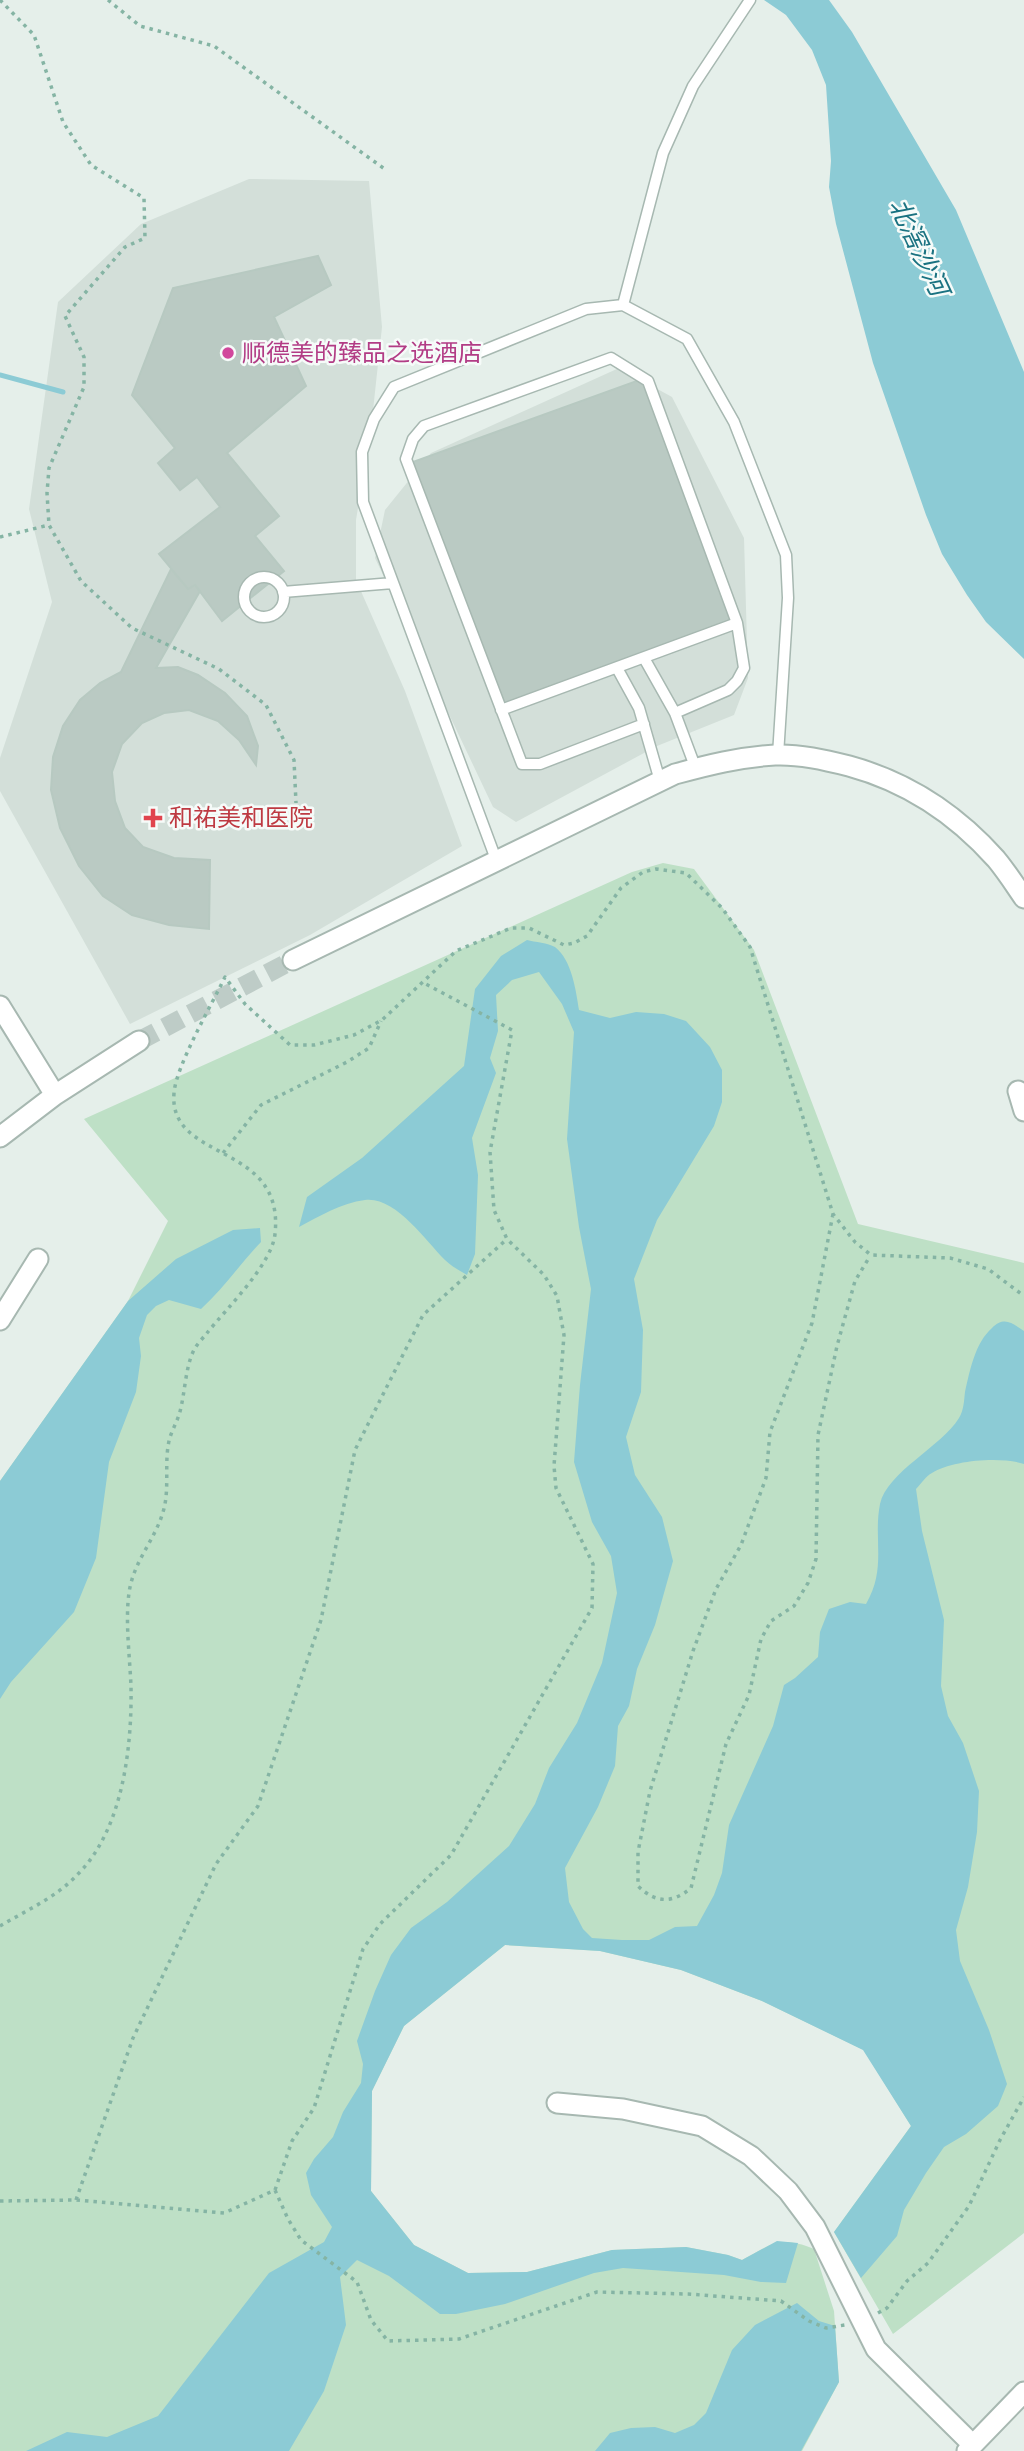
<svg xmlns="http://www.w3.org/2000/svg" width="1024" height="2451" font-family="Jost,'Noto Sans SC',sans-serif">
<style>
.built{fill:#d3dfd9}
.green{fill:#bee0c6}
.water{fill:#8ccbd5}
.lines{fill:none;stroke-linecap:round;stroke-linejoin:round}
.stream{stroke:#8ccbd5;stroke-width:5}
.building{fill:#bacac3;stroke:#b7c9c1;stroke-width:2}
.minor-tunnel{stroke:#beccc7;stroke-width:19;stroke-dasharray:19 10;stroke-linecap:butt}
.service-casing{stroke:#a7b8b1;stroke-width:13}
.minor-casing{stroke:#a7b8b1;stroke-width:23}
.path{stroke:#85b4a4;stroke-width:3.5;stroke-dasharray:3.5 5;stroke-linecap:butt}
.service{stroke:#fff;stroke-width:10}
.minor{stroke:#fff;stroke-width:19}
.hotel-dot{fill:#d1479c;stroke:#f6fbf9;stroke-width:2.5}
.health-dot{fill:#e0444e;stroke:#f6fbf9;stroke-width:2.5}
.labels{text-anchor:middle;stroke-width:5;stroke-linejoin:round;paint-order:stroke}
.hotel-label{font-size:24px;fill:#b23c85;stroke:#f6fbf9;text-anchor:start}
.health-label{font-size:24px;fill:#be3a42;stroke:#f6fbf9;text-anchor:start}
.water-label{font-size:26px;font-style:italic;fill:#1a7281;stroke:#f6fbf9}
</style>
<rect width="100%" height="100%" fill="#e5efea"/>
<!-- built -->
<path class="built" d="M249 179 369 181 382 327 371 429 356 520V580L405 691 462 846 310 935 130 1024 0 791V758L52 602 29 509 58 302 141 224Z
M619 368 672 397 744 538 748 678 734 715 657 746 516 822 493 807 375 558 385 510 431 453Z"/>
<!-- green -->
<path class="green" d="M663 863 694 869 754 950 858 1224 1024 1263V2233L893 2334 834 2232 911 2126 864 2050 762 2001 681 1970 600 1951 505 1945 404 2026 372 2091 371 2191 414 2245 468 2273 527 2272 612 2250 686 2247 728 2255 742 2260C772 2244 779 2235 814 2249L834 2311 839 2382 802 2451H0V1481L128 1301 168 1221 84 1119 632 872Z"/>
<!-- water -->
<path class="water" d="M764 0H829L852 32 956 210 1024 372V659L986 622 967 595 942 554 926 515 873 363 836 224 829 187 831 161 826 85 812 50 786 15Z
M527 940C535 942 548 943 555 947 572 960 576 991 579 1010L610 1018 636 1012 664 1014 686 1021 710 1047 722 1070V1102L714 1126 657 1220 634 1279 643 1330 641 1392 626 1437 635 1475 662 1517 673 1561 655 1625 637 1669 629 1706 618 1726 615 1766 598 1807 565 1868 569 1902 583 1929 592 1938 622 1940H649L675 1927 697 1926 714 1895 722 1873 729 1825 773 1726 784 1685 795 1678 818 1657 820 1632 829 1609 850 1602 866 1604C887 1568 873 1540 880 1504 887 1472 941 1447 959 1418 964 1410 964 1400 965 1392 970 1370 975 1343 992 1328 1004 1316 1012 1323 1024 1331V1464C1001 1456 952 1460 932 1473 926 1476 921 1484 916 1489L922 1531 944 1620 941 1686 948 1716 963 1743 979 1791 977 1832 968 1887 956 1930 960 1961 989 2030 1007 2084 998 2106 966 2134 944 2147 926 2173 904 2210 897 2236 861 2278 834 2232 911 2126 863 2050 762 2001 681 1970 600 1951 505 1945 404 2026 372 2091 371 2191 414 2245 468 2273 527 2272 612 2250 686 2247 728 2255 742 2260 777 2241 798 2243 786 2283 761 2282 724 2275 623 2268 594 2273 505 2304 456 2314H440L389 2276 357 2260 340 2277 346 2325 324 2391 289 2451H26L67 2432 107 2437 158 2416 269 2273 324 2242 332 2227 311 2195 306 2173 314 2159 333 2137 343 2112 361 2083 363 2064 357 2041 375 1991 391 1955 411 1928 447 1902 509 1846 535 1804 549 1768 577 1723 602 1663 617 1593 611 1556 592 1522 574 1462 580 1385 591 1289 579 1227 567 1139 574 1032 562 1004 539 972 512 980 496 995 498 1031 490 1058 496 1073 472 1138 478 1175 475 1254 467 1275C460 1271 451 1266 445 1260 425 1240 395 1196 365 1200 341 1203 320 1216 299 1227L307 1197 362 1158 464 1066 475 989 501 956Z
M260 1228 261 1242C240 1264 223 1289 201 1309L169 1300 156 1306 147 1315 139 1338 141 1356 136 1392 109 1462 96 1558 74 1612 11 1682 0 1699V1481L128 1301 176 1259 233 1230Z
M797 2303 819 2321 835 2326 839 2382 801 2451H595L610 2433 631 2428 655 2427 675 2433 694 2425 706 2413 732 2350 755 2325Z"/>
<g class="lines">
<!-- stream -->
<path class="stream" d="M0 375 63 392"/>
</g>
<!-- building -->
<path class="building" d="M318 256 331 285 274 317 306 386 227 453 279 516 255 536 284 571 222 621 195 585 188 589 159 554 220 507 197 477 180 490 158 463 175 448 132 395 173 288Z
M645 378 734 620 499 706 410 463Z
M171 569 188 589 195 585 200 591 156 668 178 667 198 675 225 693 247 716 258 746 256 765 239 740 218 721 189 710 164 713 142 723 122 744 112 772 115 801 125 828 143 847 174 858 210 860 209 929 169 925 132 915 103 896 79 866 60 828 51 790 53 757 63 726 80 700 100 683 121 672Z"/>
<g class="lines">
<!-- minor-tunnel -->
<path class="minor-tunnel" d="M139 1041 293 960"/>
<!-- service casing -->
<g class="service-casing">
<path id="service" d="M623 305 663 153 693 86 750 0
M244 597a20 20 0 1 1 40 0a20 20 0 1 1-40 0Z
M283 592 393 583
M644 658 675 713 696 769
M617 668 639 708 660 781
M501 710 737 623
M644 724 540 764H522L406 459 413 439 424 426 611 358 648 381 737 623 744 668 737 681 728 690 675 713
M497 862 363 502 362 452 374 419 394 387 586 309 623 305 687 339 734 422 786 555 788 598 778 755"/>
</g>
<!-- minor casing -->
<g class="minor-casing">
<path id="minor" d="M293 960 675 774C708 765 740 757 775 755 799 754 825 760 849 766 908 782 955 813 996 859 1006 871 1015 885 1024 898
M0 1006 55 1095
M1018 1091 1024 1111
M0 1137 55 1095 139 1041
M0 1320 38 1259
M557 2103 623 2109 702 2126 751 2156 788 2191 815 2227 876 2349 972 2444
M967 2451 1024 2392"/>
</g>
<!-- path -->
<path class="path" d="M0 0 34 35 63 122 91 165 144 198 145 238 125 247 65 316 84 357V387L49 468 47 493 49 525 81 581 132 628 219 669 266 705 294 760 296 803
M108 0 140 26 214 46 386 170
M0 537 49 525
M223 1153 261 1105 347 1062 369 1048 381 1021
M833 1214 812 1323 770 1432 766 1478 741 1545 716 1589 693 1651 650 1791 638 1852V1886C655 1903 672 1904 691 1888L726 1744 749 1695 761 1639 771 1621 794 1606 808 1583 816 1559 818 1435 837 1346 855 1281 870 1256
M0 1926C27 1910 57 1897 78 1874 123 1829 132 1747 131 1687 130 1659 125 1621 129 1593 133 1562 155 1540 163 1512 170 1490 164 1464 169 1441 171 1432 176 1424 179 1415 185 1396 185 1367 194 1350 197 1344 203 1338 207 1333 227 1308 272 1264 275 1234 285 1141 168 1163 174 1093 176 1066 212 1004 225 977L245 1004 290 1045H314L354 1035 382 1020 456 951 511 928H529L564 945 574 943 587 936 621 888 643 872 656 869 686 873 722 908 750 947 833 1214 855 1242 871 1255 950 1258 988 1269 1024 1296
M275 2190 288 2219 301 2240 357 2282 371 2320 388 2341 459 2339 597 2292 688 2294 781 2301 809 2321 826 2328 845 2325
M76 2200 133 2038 216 1864 258 1806 321 1620 355 1450 423 1315 507 1239
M0 2201 76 2200 224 2213 275 2190 292 2141 314 2108 363 1949 380 1924 451 1855 592 1608 593 1564 556 1488 554 1466 564 1335 557 1296 544 1275 507 1239 494 1210 490 1152 512 1030 422 982
M878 2313 887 2308 907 2281 928 2263 969 2206 1000 2140 1024 2097"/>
<!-- service -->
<use href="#service" class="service"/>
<!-- minor -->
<use href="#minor" class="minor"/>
</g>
<!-- markers -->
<circle class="hotel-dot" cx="228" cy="353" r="7"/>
<path class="health-dot" d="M149.5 807.5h7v7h7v7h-7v7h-7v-7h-7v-7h7z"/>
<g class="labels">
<!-- hotel labels -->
<g class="hotel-label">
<text x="242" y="361">顺德美的臻品之选酒店</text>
</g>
<!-- health labels -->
<g class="health-label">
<text x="169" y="826">和祐美和医院</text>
</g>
<!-- water labels -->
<g class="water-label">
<text transform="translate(919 247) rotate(65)" y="9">北滘沙河</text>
</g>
</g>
</svg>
